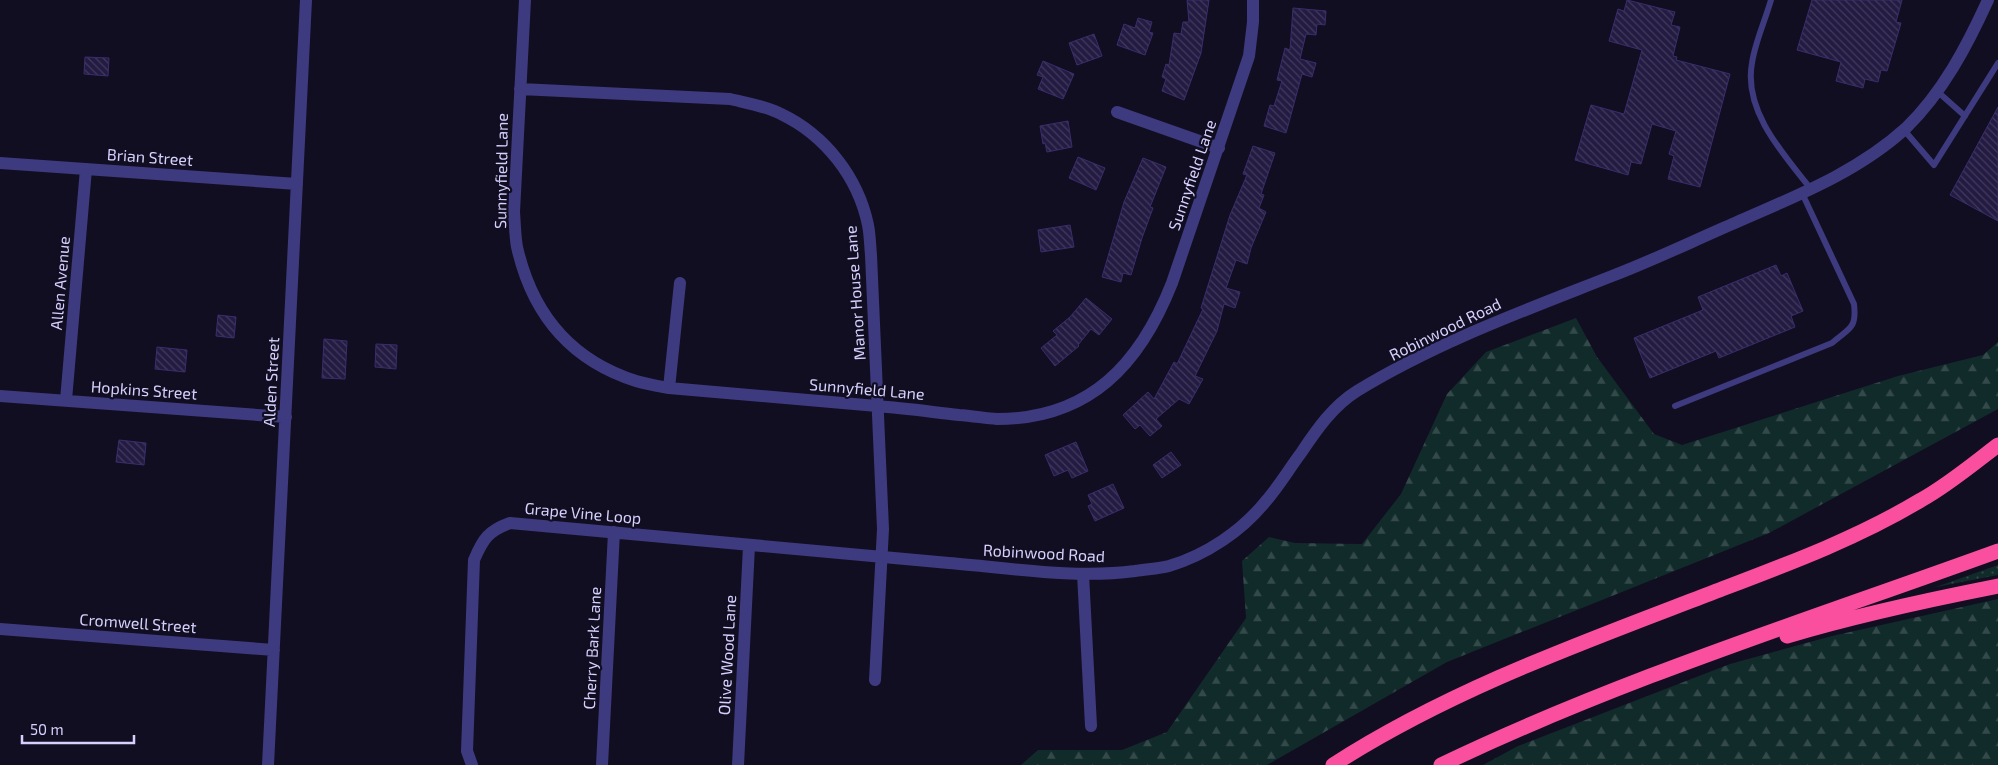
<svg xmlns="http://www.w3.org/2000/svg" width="1998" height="765" font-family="'Exo 2',sans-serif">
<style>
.grass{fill:url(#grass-dots)}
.forest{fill:url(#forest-firs)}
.building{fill:url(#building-back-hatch);stroke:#3b2d6d}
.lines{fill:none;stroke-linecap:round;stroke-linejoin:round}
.lane{stroke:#3e3a7f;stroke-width:6}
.street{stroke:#3e3a7f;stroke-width:12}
.highway{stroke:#f94f9e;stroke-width:15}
.labels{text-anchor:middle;stroke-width:4.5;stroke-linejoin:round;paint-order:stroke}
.street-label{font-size:16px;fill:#d5d0fd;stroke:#110e21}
</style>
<defs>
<pattern id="grass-dots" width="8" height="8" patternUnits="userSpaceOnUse" patternTransform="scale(1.25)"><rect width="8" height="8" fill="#112b2a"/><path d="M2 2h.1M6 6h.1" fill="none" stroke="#33494a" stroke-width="1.8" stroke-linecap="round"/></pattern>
<pattern id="forest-firs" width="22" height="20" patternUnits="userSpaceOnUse" patternTransform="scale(1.25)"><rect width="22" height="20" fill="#112b2a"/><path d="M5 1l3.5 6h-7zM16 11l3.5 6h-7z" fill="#33494a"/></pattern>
<pattern id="building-back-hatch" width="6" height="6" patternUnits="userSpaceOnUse" patternTransform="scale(1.25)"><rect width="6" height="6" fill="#231b41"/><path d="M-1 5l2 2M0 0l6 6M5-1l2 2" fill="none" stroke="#423b5d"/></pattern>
</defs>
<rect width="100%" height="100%" fill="#110e21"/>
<!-- grass -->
<path class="grass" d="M1998 565V575L1936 587Z"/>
<!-- forest -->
<path class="forest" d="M1576 318 1597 357 1654 434 1682 445 1898 376 1983 355 1998 342V409L1769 533 1447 662 1267 765H1021L1038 750H1122L1167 732 1246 618 1242 561 1269 537 1295 543 1362 544 1401 494 1447 394 1486 352Z
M1998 599V765H1483L1518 746 1730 664 1832 636Z"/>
<!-- building -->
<path class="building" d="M1187 0H1209L1201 53 1184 100 1162 91 1166 79 1162 77 1166 64 1169 65 1174 33 1181 34 1183 22H1189Z
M1627 0 1675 12 1671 25 1680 27 1673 56 1677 57 1676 60 1730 74 1700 187 1668 179 1674 156 1669 154 1676 131 1652 124 1641 164 1631 162 1628 175 1575 160 1591 105 1624 114 1642 50 1609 41 1618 9 1624 11Z
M1812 0H1902L1896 22 1901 23 1887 71 1881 70 1878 82 1865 79 1863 88 1836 81 1841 62 1797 50Z
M1293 8 1326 11 1325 25 1317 24 1316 35 1306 34 1300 59 1316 63 1312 77 1302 74 1286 133 1264 126 1270 105 1274 106 1282 81 1277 80 1285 48 1290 50Z
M1138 18 1152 22 1149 32 1153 33 1145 55 1117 45 1124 24 1135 28Z
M1094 34 1102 56 1077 65 1069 43Z
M85 57 109 58 108 76 84 74Z
M1043 61 1074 74 1063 99 1038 89 1043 77 1037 75Z
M1998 107V221L1950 195Z
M1068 121 1072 147 1047 152 1045 143 1043 144 1040 126Z
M1253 146 1275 153 1261 194 1264 195 1259 208 1266 212 1251 248 1247 264 1236 260 1226 288 1240 292 1235 308 1224 304 1217 331 1195 376 1203 379 1189 404 1179 399 1156 419 1162 426 1150 436 1140 425 1135 429 1123 415 1148 392 1154 399 1174 362 1177 364 1203 309 1201 308 1230 215 1247 175 1243 174Z
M1078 157 1105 168 1096 190 1069 178Z
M1143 158 1166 167 1150 207 1153 208 1142 238 1131 275 1123 273 1121 282 1102 277 1124 202Z
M1070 225 1074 247 1041 252 1038 230Z
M1776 265 1781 276 1787 273 1803 311 1791 316 1795 327 1719 358 1716 351 1650 378 1634 338 1703 310 1698 297Z
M1086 298 1112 319 1099 335 1091 329 1078 345 1079 346 1055 366 1041 348 1057 335 1053 331 1070 317Z
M218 315 236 317 234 338 216 336Z
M324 339 347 341 345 379 322 378Z
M376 344 397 345 396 369 375 367Z
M157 347 187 350 185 372 155 369Z
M119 440 146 443 144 465 116 462Z
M1076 442 1088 471 1072 478 1068 470 1054 476 1045 455Z
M1171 452 1181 465 1162 478 1153 465Z
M1113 484 1124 508 1095 521 1088 506 1092 504 1088 495Z"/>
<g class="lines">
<!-- lane -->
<path class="lane" d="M1771 0C1765 21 1755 42 1752 63 1743 111 1784 155 1811 189
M1938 92 1965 116
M1904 130 1934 165 1998 63
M1675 406 1832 343C1849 328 1857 329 1854 304L1802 193"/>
<!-- street -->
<path class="street" d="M525 0 514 212C515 224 515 236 517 247 532 313 570 360 636 381 646 384 658 386 669 388 739 394 808 400 877 406 904 408 932 412 959 415 972 416 985 418 997 419 1090 419 1140 364 1172 283L1249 56 1253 22V0
M520 89 730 99C747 103 766 106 781 114 825 135 858 177 868 225 870 235 870 245 871 255L883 529 875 680
M1117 112 1219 148
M0 163 297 184
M669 388 680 283
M0 396 286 417
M66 400 86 169
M1083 574 1091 726
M0 629 274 650
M268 765 306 0
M472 765 467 751 474 560C483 539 488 531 510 523 657 536 803 551 949 563 1011 568 1074 579 1135 571 1146 569 1158 569 1169 566 1206 555 1242 531 1266 501 1279 486 1289 469 1301 453 1317 429 1333 406 1357 391 1437 342 1526 310 1612 276 1654 260 1695 240 1737 222 1796 196 1858 172 1906 128 1943 92 1967 46 1988 0
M602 765 614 532
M738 765 749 546"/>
<!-- highway -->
<path class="highway" d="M1787 636C1856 615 1927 600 1998 586
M1333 765C1451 689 1584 642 1714 592 1785 565 1856 539 1921 500 1948 485 1973 464 1998 445
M1441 765C1620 679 1811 619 1998 551"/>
</g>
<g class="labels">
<!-- street labels -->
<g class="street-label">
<text transform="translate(150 157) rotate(4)" y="6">Brian Street</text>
<text transform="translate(501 171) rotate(-89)" y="6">Sunnyfield Lane</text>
<text transform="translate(1192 175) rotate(-71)" y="6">Sunnyfield Lane</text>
<text transform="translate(60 283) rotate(-85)" y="6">Allen Avenue</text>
<text transform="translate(855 293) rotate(-94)" y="6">Manor House Lane</text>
<text transform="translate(1445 329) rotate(-26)" y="6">Robinwood Road</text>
<text transform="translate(271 382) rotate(-87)" y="6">Alden Street</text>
<text transform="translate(867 389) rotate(5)" y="6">Sunnyfield Lane</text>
<text transform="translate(144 390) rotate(4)" y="6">Hopkins Street</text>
<text transform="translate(583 513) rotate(5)" y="6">Grape Vine Loop</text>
<text transform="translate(1044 553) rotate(3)" y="6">Robinwood Road</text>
<text transform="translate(138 623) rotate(4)" y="6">Cromwell Street</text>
<text transform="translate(592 648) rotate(-87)" y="6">Cherry Bark Lane</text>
<text transform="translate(727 655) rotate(-87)" y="6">Olive Wood Lane</text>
</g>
</g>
<!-- scale -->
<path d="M22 735v8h112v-8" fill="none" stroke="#d5d0fd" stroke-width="2.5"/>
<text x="30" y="735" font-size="15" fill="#d5d0fd" stroke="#110e21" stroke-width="4" paint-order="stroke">50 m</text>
</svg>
